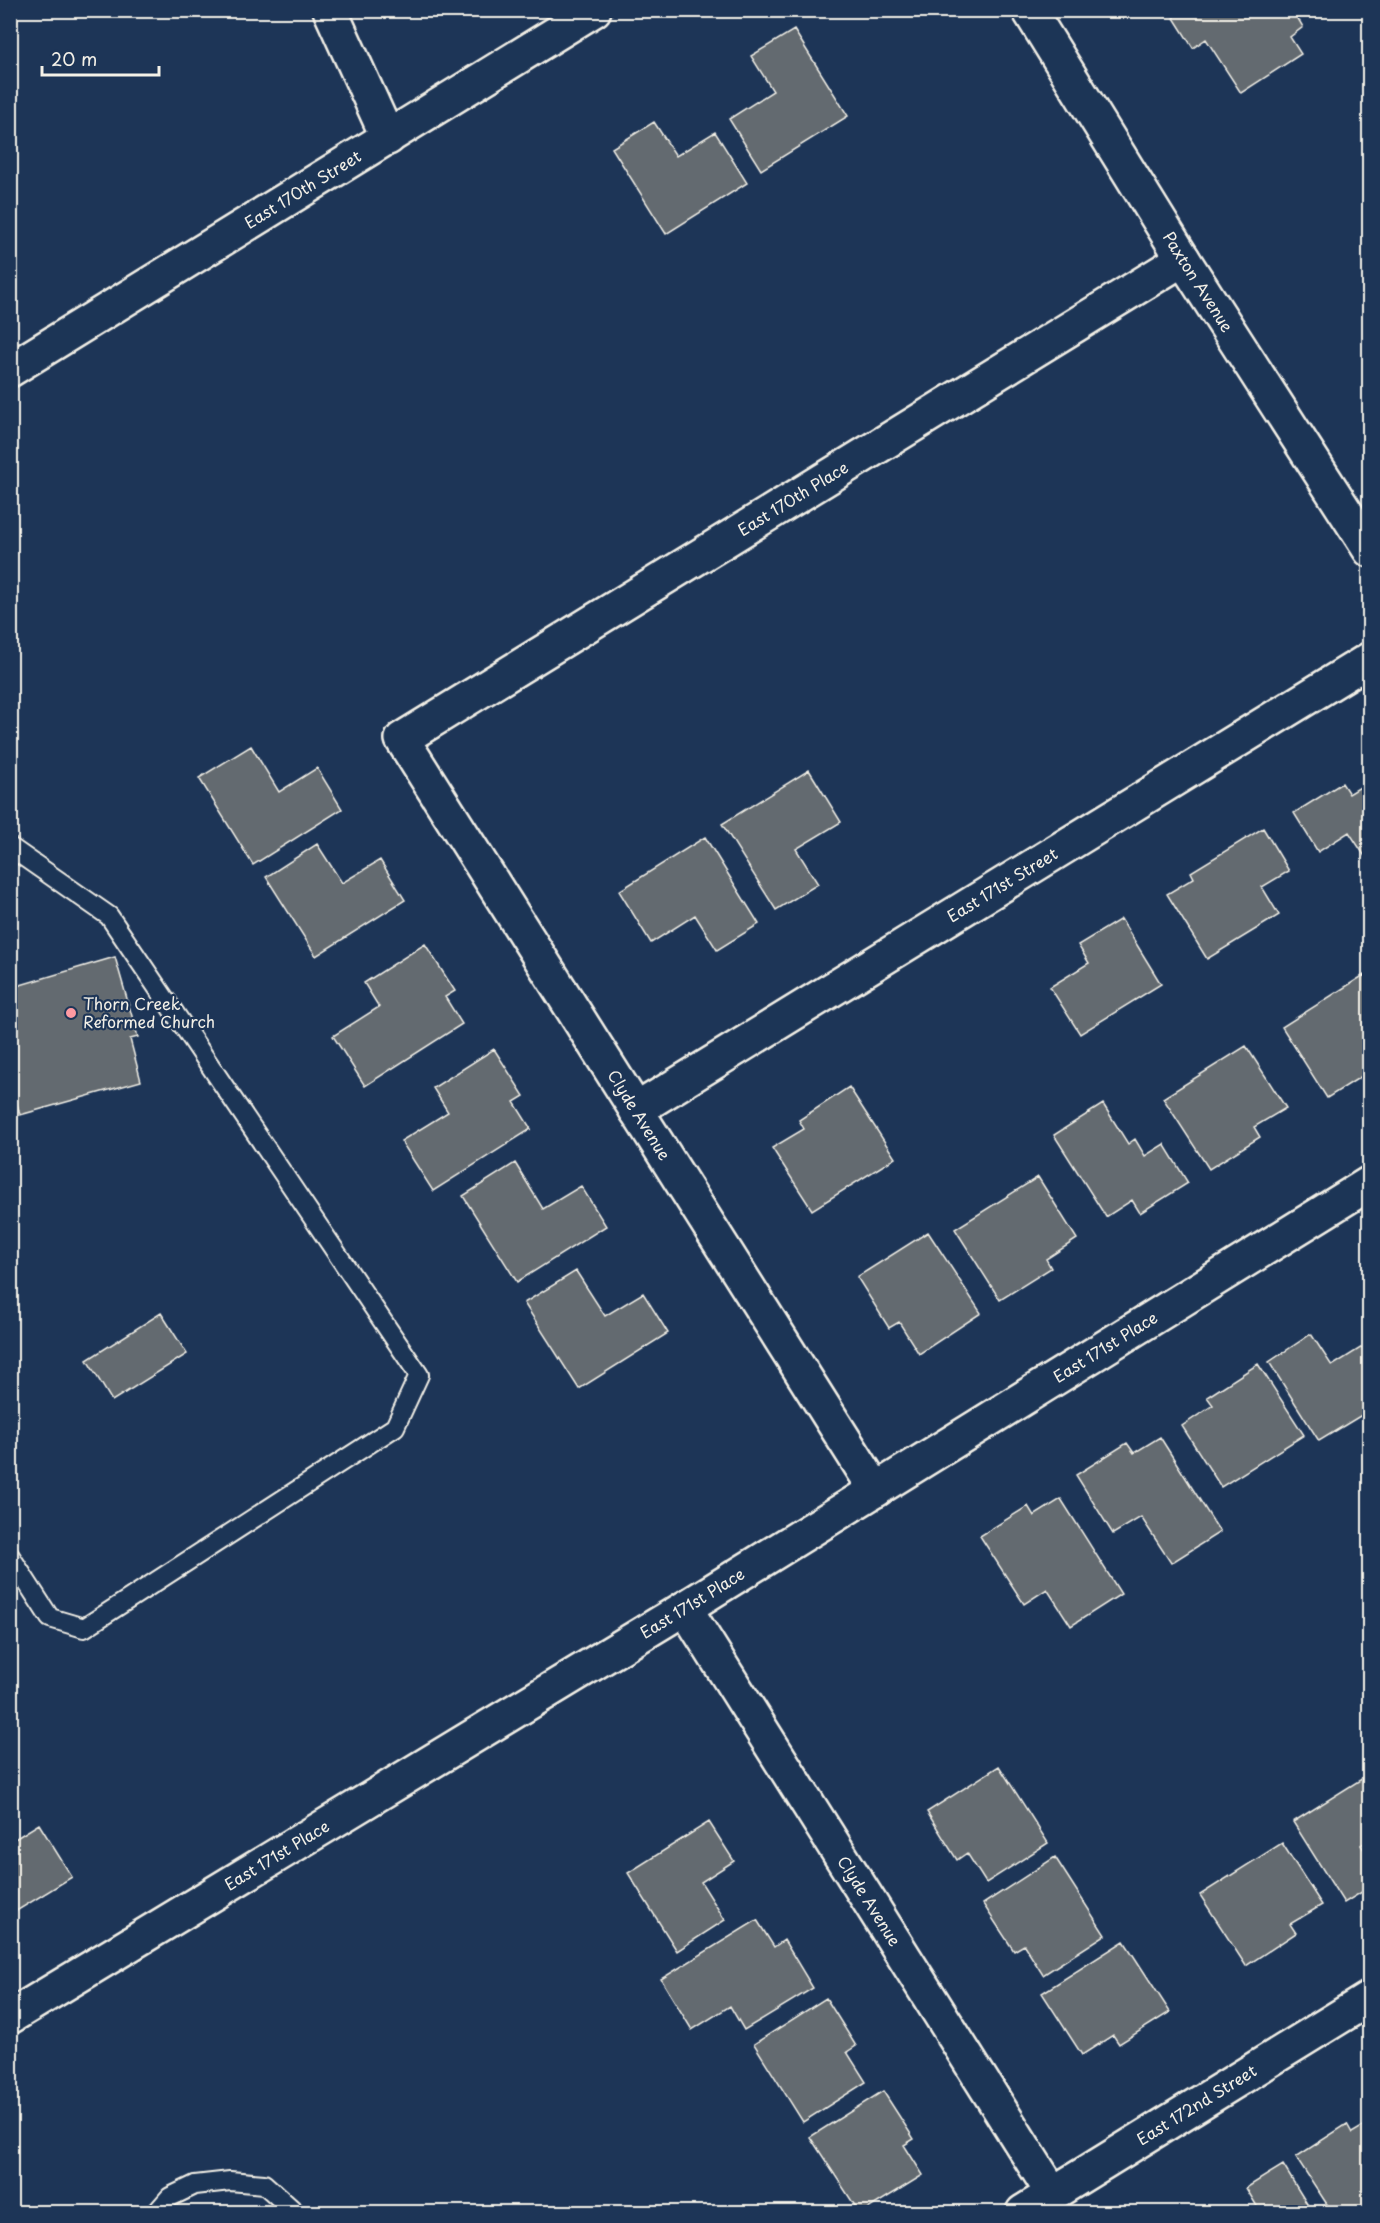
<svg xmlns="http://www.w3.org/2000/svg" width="1380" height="2223" font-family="'Playpen Sans',sans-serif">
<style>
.building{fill:#636a6f;stroke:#f4f1e8;stroke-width:1.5}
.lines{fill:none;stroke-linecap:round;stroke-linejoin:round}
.lane-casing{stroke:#f4f1e8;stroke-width:22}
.street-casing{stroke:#f4f1e8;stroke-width:38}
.secondary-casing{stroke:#f4f1e8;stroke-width:38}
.lane{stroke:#1d3557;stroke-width:18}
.street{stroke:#1d3557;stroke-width:33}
.secondary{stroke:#1d3557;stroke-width:33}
.poi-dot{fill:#ff9aa2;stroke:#1d3557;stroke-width:2}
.labels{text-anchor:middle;stroke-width:4.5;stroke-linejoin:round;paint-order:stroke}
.street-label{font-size:16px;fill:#f4f1e8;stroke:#1d3557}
.poi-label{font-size:16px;fill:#f4f1e8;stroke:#1d3557;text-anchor:start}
</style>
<rect width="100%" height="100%" fill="#1d3557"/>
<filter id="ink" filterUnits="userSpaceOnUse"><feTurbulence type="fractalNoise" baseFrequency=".0167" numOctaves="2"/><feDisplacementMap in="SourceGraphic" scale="12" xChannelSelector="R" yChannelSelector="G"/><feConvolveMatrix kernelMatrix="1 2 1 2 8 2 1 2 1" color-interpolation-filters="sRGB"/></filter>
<g filter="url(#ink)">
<!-- building -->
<path class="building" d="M1169 10H1293L1303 27 1290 37 1301 54 1241 93 1206 39 1193 48Z
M794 30 848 116 761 170 729 119 773 91 751 56Z
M654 122 676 156 715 132 747 183 666 234 612 148Z
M251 746 279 792 317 768 342 809 253 865 199 778Z
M809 770 841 822 796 849 818 884 776 910 722 824Z
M1370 781V864L1349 832 1318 852 1294 813 1342 783 1349 794Z
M1263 828 1289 871 1262 887 1279 915 1207 959 1167 894 1194 878 1191 872Z
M705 837 759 924 717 950 695 915 651 943 619 891Z
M317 844 342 883 380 860 405 900 316 956 266 877Z
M1121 919 1161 984 1080 1034 1050 987 1089 963 1078 945Z
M425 944 455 991 445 997 462 1024 365 1086 333 1036 379 1007 364 983Z
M115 957 138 1037 130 1039 141 1081 20 1115 10 1078V988Z
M1364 975 1370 983V1071L1327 1098 1282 1027Z
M1246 1046 1286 1108 1254 1127 1260 1137 1209 1169 1163 1098Z
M494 1049 524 1096 514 1102 531 1129 433 1191 401 1141 448 1112 433 1088Z
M849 1087 895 1158 812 1210 772 1148 804 1129 799 1120Z
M1103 1104 1128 1144 1135 1139 1145 1156 1164 1144 1188 1183 1140 1213 1132 1200 1106 1217 1054 1135Z
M515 1163 543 1209 581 1186 606 1226 517 1282 463 1196Z
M1038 1177 1077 1239 1046 1259 1051 1268 1000 1300 955 1229Z
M928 1232 981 1313 919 1354 899 1322 889 1328 857 1277Z
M576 1271 605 1316 643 1293 668 1333 579 1389 524 1303Z
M161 1313 187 1354 112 1401 87 1360Z
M1311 1334 1332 1366 1370 1342V1410L1319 1441 1269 1362Z
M1258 1364 1304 1435 1221 1487 1182 1426 1213 1405 1207 1397Z
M1160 1437 1220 1532 1171 1563 1141 1517 1113 1534 1076 1475 1127 1443 1134 1453Z
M1061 1499 1121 1594 1071 1626 1047 1589 1024 1604 980 1536 1028 1506 1034 1516Z
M999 1766 1048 1843 986 1883 967 1853 957 1860 927 1812Z
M1368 1775 1370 1778V1839L1361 1845 1370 1859V1887L1344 1903 1293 1822Z
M709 1822 734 1861 701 1882 725 1920 677 1951 628 1873Z
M39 1824 72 1877 10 1915V1842Z
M1282 1843 1322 1905 1290 1924 1296 1933 1246 1966 1200 1895Z
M1055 1857 1105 1935 1043 1975 1024 1945 1014 1951 983 1904Z
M757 1920 774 1947 784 1940 813 1988 744 2030 730 2006 692 2030 661 1979Z
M1124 1941 1170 2012 1119 2044 1113 2035 1082 2055 1042 1993Z
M826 1998 856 2046 847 2052 866 2082 803 2122 754 2044Z
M883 2091 914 2139 904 2145 923 2175 863 2212H859L810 2137Z
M1370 2122V2210L1365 2212H1332L1296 2157 1347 2124 1352 2133Z
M1283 2165 1312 2212H1250L1258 2208 1246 2188Z"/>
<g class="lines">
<!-- lane casing -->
<g class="lane-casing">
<path id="lane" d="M10 847 109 916 419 1375 395 1427 84 1628 50 1618 10 1556
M157 2212 170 2197 195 2185 230 2181 264 2184 295 2212"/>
</g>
<!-- street casing -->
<g class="street-casing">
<g id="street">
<path d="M330 10 388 138"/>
<path id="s1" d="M1029 10 1183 259 1370 550"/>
<path id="s2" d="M636 1110 1370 659"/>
<path id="s3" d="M876 1490 402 739 1183 259"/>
<path id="s4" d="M685 1608 1053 2194"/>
<path id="s5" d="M10 2017 685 1608 1370 1183"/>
<path id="s6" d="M1023 2212 1370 1998"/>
</g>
</g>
<!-- secondary casing -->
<g class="secondary-casing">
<g id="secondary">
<path id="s7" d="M10 370 594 10"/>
</g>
</g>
<!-- lane -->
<use href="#lane" class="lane"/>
<!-- street -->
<use href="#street" class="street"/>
<!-- secondary -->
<use href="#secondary" class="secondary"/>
</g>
</g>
<!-- markers -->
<circle class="poi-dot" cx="71" cy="1013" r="6"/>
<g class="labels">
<!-- street labels -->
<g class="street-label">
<text dy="6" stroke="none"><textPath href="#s7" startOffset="344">East 170th Street</textPath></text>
<text dy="6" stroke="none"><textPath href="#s1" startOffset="320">Paxton Avenue</textPath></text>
<text dy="6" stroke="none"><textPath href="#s3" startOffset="1347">East 170th Place</textPath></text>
<text dy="6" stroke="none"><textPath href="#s2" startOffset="430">East 171st Street</textPath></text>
<text transform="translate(639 1115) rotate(58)" y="6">Clyde Avenue</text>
<text dy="6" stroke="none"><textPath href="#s5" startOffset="1284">East 171st Place</textPath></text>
<text dy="6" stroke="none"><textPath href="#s5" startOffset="798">East 171st Place</textPath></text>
<text dy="6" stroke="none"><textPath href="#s5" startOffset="312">East 171st Place</textPath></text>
<text dy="6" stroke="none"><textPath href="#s4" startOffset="346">Clyde Avenue</textPath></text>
<text dy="6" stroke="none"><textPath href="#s6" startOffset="204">East 172nd Street</textPath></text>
</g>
<!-- poi labels -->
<g class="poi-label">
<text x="83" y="1010">Thorn Creek<tspan x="83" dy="18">Reformed Church</tspan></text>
</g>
</g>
<!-- margin -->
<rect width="1380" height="2223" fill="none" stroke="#1d3557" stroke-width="36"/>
<rect x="18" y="18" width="1344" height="2187" fill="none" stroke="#f4f1e8" stroke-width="2" filter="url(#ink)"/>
<!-- scale -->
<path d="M42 66v9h117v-9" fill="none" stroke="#f4f1e8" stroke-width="3"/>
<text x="51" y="66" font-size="18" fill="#f4f1e8" stroke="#1d3557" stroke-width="4.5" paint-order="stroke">20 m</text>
</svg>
